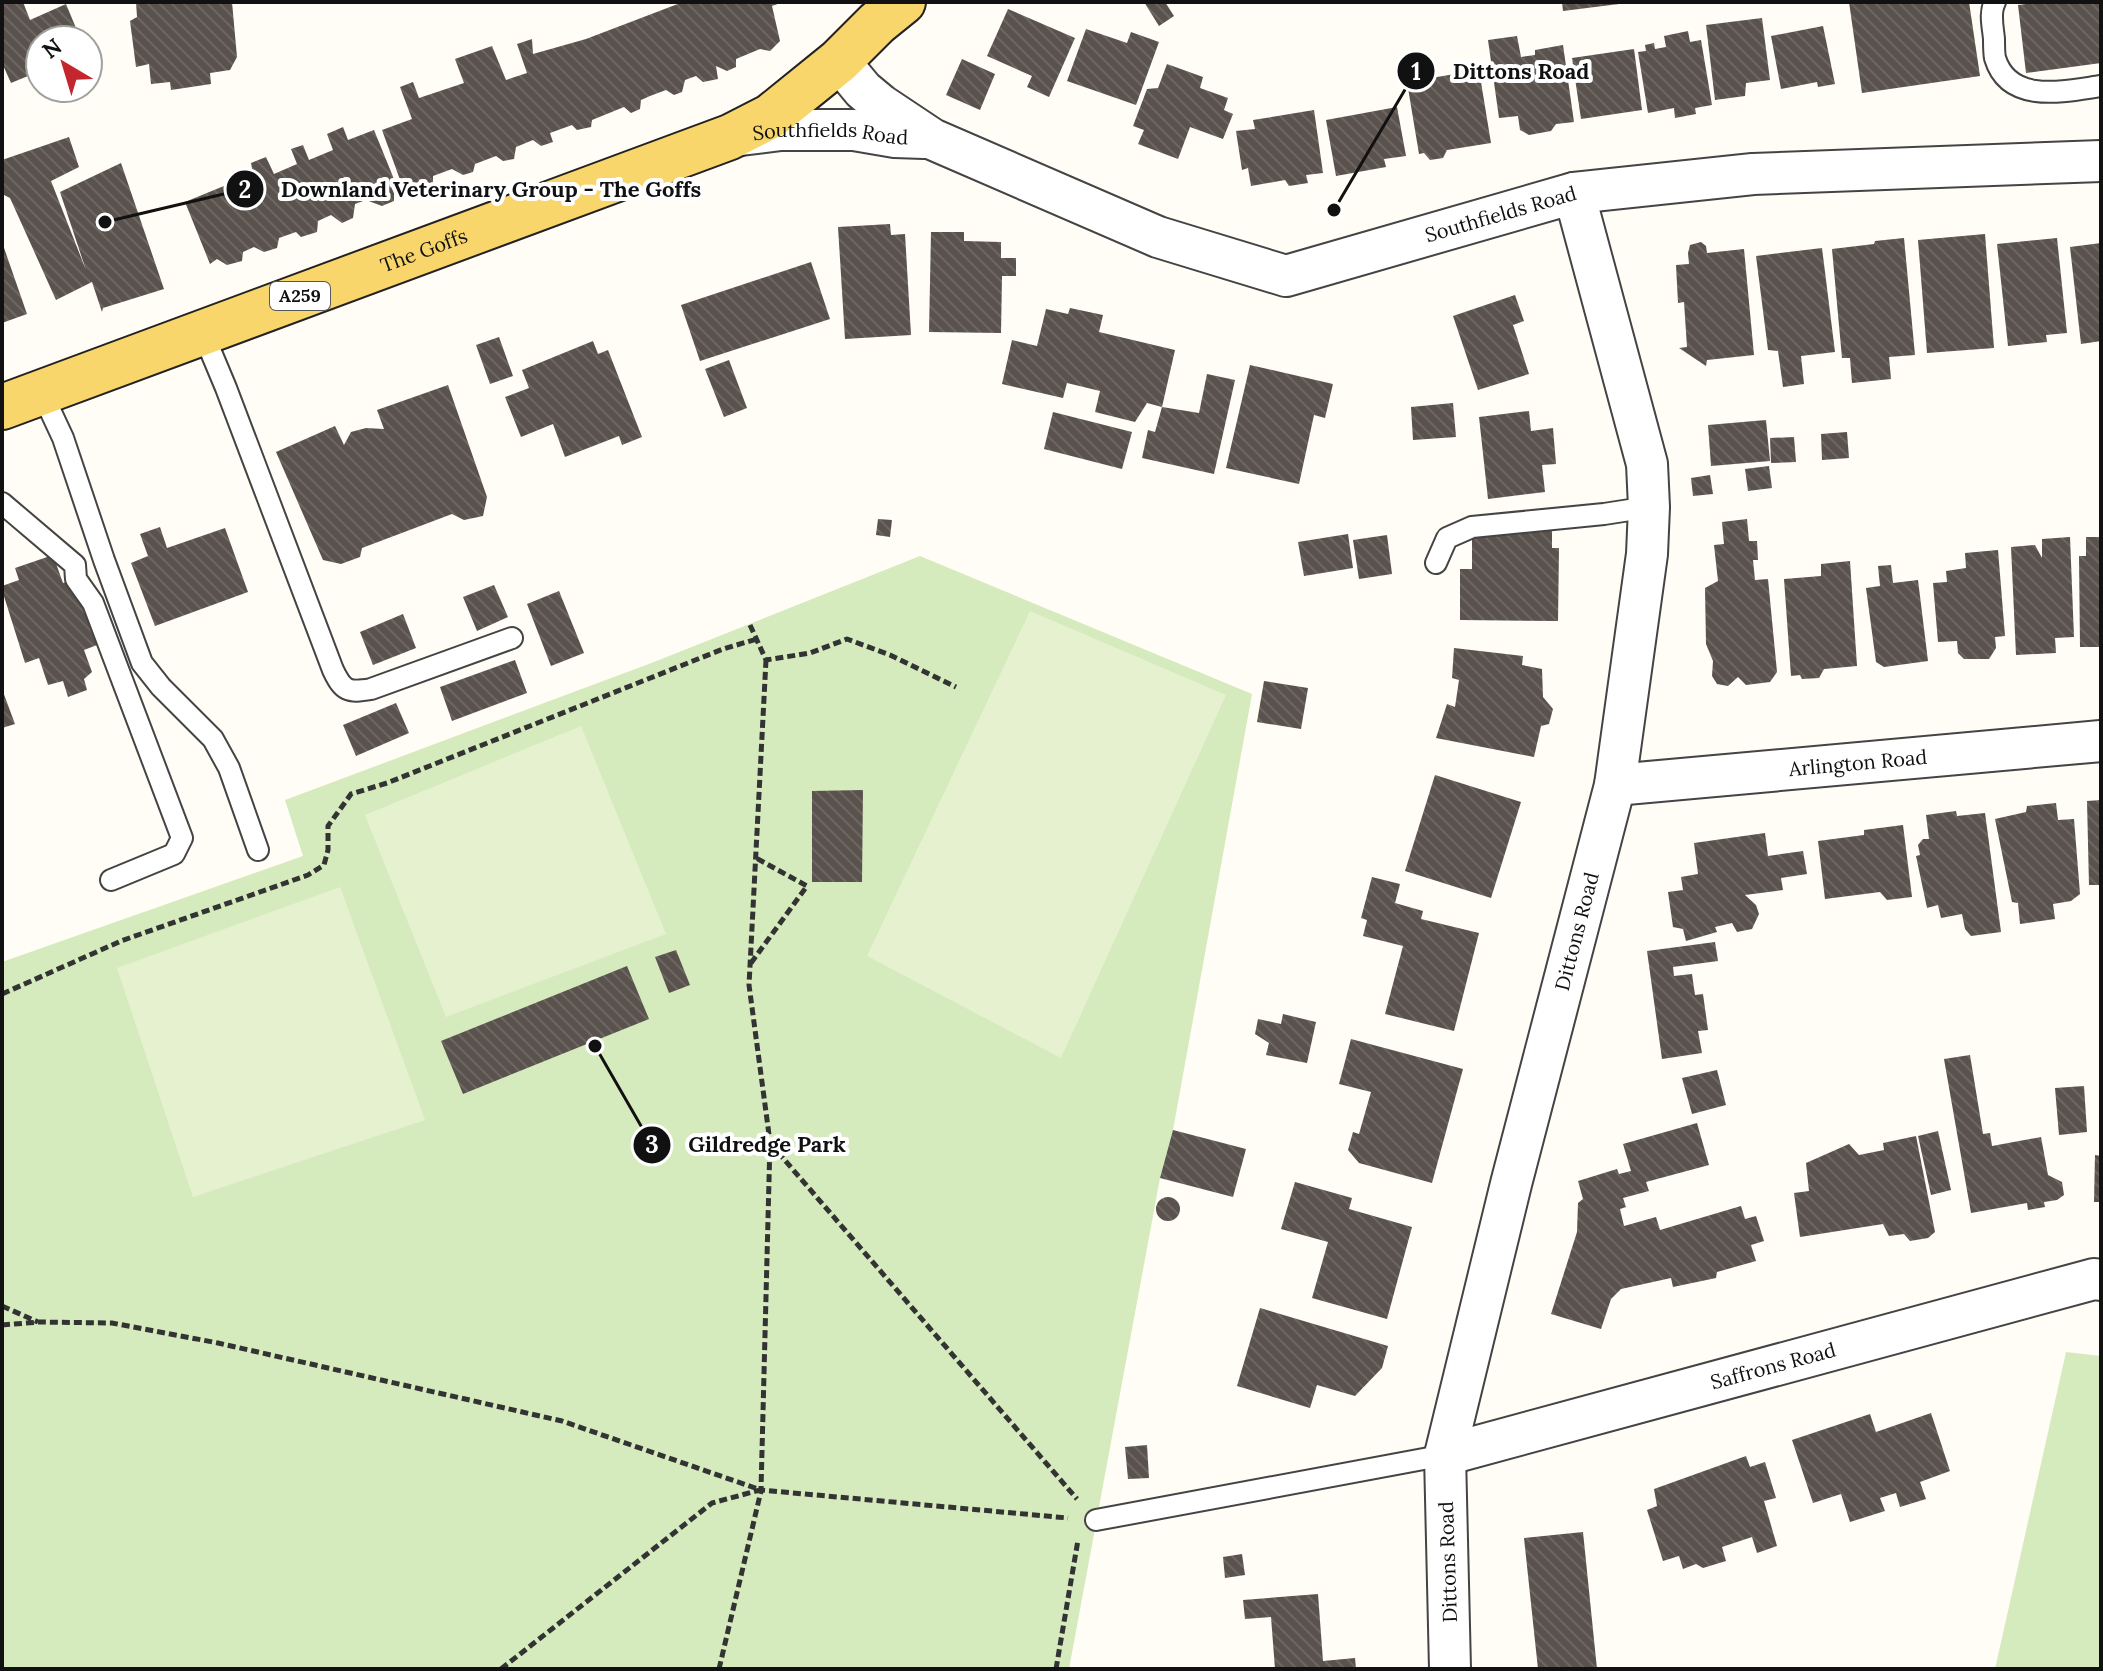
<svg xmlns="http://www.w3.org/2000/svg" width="2103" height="1671" font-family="Lora,serif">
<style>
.park{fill:#d5ebbd}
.pitch{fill:#e6f2cf}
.building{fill:url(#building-back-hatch)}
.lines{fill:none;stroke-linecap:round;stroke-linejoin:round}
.service-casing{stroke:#444;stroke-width:24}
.minor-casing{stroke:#444;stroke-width:44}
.primary-casing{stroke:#222;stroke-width:48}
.path{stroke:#333;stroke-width:5;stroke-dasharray:8 4;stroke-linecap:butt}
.service{stroke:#fff;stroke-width:20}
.minor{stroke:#fff;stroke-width:40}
.primary{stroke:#f9d66b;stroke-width:44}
.labels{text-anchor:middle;stroke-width:8;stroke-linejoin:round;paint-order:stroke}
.shield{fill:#fff;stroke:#585858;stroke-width:2}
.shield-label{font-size:18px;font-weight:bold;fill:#111}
.street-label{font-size:20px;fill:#111;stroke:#fff}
.leader{fill:none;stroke:#111;stroke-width:3}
.callout-dot{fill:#111;stroke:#fff;stroke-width:3}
.mark-label{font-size:24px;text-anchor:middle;font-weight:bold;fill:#fff}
.callout-label{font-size:22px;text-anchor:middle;font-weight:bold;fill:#111;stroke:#fff;stroke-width:8;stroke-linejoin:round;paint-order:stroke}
</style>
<defs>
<pattern id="building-back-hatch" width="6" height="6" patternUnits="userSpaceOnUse" patternTransform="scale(2)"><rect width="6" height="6" fill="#5a524d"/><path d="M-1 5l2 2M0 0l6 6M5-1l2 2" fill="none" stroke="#6d6662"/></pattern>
</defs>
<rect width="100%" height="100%" fill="#fffdf5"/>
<!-- park -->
<path class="park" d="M920 556 1252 694 1173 1130 1160 1178 1069 1669H2V962L303 856 285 800 654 662Z
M2066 1352 2101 1356V1669H1995Z"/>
<!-- pitch -->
<path class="pitch" d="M1030 611 1226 695 1061 1058 867 956Z
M581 726 666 934 446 1017 365 815Z
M340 887 425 1120 193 1197 117 968Z"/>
<!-- building -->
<path class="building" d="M2 2H23L30 20 66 4 81 40H40V71L11 83 2 63Z
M136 2H232L237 57 230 70 210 73 211 84 171 90 170 82 151 84 149 64 136 67 130 21 137 17Z
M683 2H783L772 6 780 41 770 51 760 49 736 59V67L727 71 716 66 718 79 703 82 696 76 685 80 682 92 674 95 666 90 650 96 641 100 640 109 631 113 624 107 592 120 591 127 577 130 572 125 550 133 553 142 541 146 533 140 516 147 514 159 503 161 496 156 475 164 473 172 463 175 452 169 433 176V187L423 191 414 184 403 188 382 130 412 119 400 87 413 82 419 98 464 83 455 59 492 46 506 80 527 73 517 44 532 39 533 54 586 39Z
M1144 2H1165L1174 16 1159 26Z
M1562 2H1619V4L1563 11Z
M1849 2H1969L1980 76 1862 93Z
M2041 2H2101V63L2026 73 2018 5Z
M1008 9 1075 38 1049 97 1027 87 1032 76 987 56Z
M1762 18 1770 80 1746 83 1745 96 1715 100 1706 25Z
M1823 26 1835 84 1818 87 1817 82 1781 89 1771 36Z
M1086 29 1127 43 1131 32 1159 42 1136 105 1067 81Z
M1688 31 1690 42 1701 40 1712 105 1695 108 1696 114 1675 118 1674 108 1648 113 1638 52 1646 51 1645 45 1654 43 1655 49 1666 47 1664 36Z
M1517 36 1521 57 1535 55V50L1563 45 1574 122 1556 124 1551 131 1529 135 1520 130 1518 116 1499 118 1488 40Z
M1634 49 1642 110 1581 119 1572 58Z
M962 59 995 74 980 110 946 95Z
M1167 64 1203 77 1200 88 1228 98 1224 110 1233 114 1223 139 1190 127 1178 159 1138 144 1144 130 1133 126 1147 89 1158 88Z
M1479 70 1491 143 1447 150 1443 158 1430 160 1424 153 1419 154 1407 82Z
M1397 107 1406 156 1384 159 1386 167 1336 176 1326 120Z
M1314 110 1323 173 1306 175 1308 183 1289 186 1285 180 1251 186 1248 168 1242 170 1236 131 1255 129 1253 120Z
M343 127 348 140 374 130 398 189 394 191V201L382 206 366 200 355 204 353 218 342 223 331 215 318 221 317 232 301 237 296 232 279 238 277 248 264 252 254 247 243 252 242 261 227 265 217 259 210 264 185 202 253 174 251 163 266 157 274 174 297 164 291 149 303 145 309 160 333 150 327 134Z
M69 137 79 167 51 181 86 270 60 192 121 163 164 289 103 308 102 312 92 282 56 300 10 198 4 195 2 190V160Z
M890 224 891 235 905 234 911 335 845 339 838 227Z
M931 232H964V241L1001 242V258H1016V276H1002L1001 333 929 332Z
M1985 234 1994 348 1927 353 1918 240Z
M1904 238 1915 355 1889 357 1891 379 1852 383 1850 358H1842L1832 249 1874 244 1875 241Z
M2057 238 2067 333 2046 335 2047 342 2008 346 1997 244Z
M2 242 27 314 2 323Z
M1701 242 1706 246 1707 253 1744 249 1754 355 1707 360 1706 366 1679 348 1687 347 1684 302 1678 303 1676 265 1689 264 1688 253 1690 245Z
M2101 243V341L2081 344 2070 247Z
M1822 248 1835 352 1801 356 1804 384 1783 387 1778 351 1768 350 1756 256Z
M811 262 830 319 700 361 681 305Z
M1515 295 1524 321 1513 325 1529 374 1478 390 1453 316Z
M1070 308 1103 315 1099 332 1175 350 1162 407 1199 413 1207 374 1235 380 1214 474 1142 458 1148 430 1155 432 1162 407 1147 403 1135 422 1095 412 1100 391 1067 383 1063 398 1002 384 1012 340 1037 346 1046 309 1068 314Z
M499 337 513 376 490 384 476 345Z
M593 341 598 354 608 350 642 437 622 445 619 436 565 457 553 424 521 437 505 397 529 388 522 370Z
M729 360 747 408 724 417 705 369Z
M1250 365 1333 384 1325 418 1314 415 1299 484 1226 468Z
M448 385 487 497 483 516 464 520 452 514 362 548 360 557 341 564 323 560 276 452 335 426 344 445 351 432 366 428 384 429 377 410Z
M1453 403 1456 437 1413 440 1411 407Z
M1529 411 1531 431 1553 428 1556 464 1542 465 1545 492 1488 499 1479 417Z
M1053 412 1132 432 1122 469 1044 449Z
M1766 420 1770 461 1711 466 1708 425Z
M1847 432 1849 458 1822 460 1821 434Z
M1794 437 1796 462 1771 463 1770 438Z
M1769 466 1772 488 1748 491 1745 469Z
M1710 475 1713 494 1693 496 1691 478Z
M878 519 892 520 890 537 876 535Z
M1747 519 1749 541H1757L1758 560H1753L1755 580 1768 579 1777 672 1770 682 1746 685 1738 677 1728 686 1717 684 1712 676 1713 661 1706 644 1705 588 1718 581 1714 545 1724 544 1722 522Z
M160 527 167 548 225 528 248 592 155 626 131 563 148 556 140 534Z
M1472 527H1552V548H1559L1558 621 1460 620V569H1472Z
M1348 534 1353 568 1304 576 1298 542Z
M1387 535 1392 574 1359 579 1353 540Z
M2070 537 2074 637 2055 638 2056 653 2016 655 2011 547 2035 545 2042 558V539Z
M2086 537H2101V647H2080L2079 556H2086Z
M1998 550 2005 636 1995 637 1996 648 1989 659H1964L1958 653 1957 641 1938 642 1933 583 1947 582 1946 571 1966 568 1965 553Z
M53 555 63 583 76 579 97 645 84 650 92 672 84 679 87 690 68 697 63 681 48 685 39 658 25 663 2 590V586L19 580 15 568Z
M1850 561 1857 666 1824 669 1819 678 1802 679 1800 675 1791 676 1784 579 1821 576V564Z
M1891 565 1893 583 1918 580 1928 661 1884 667 1876 662 1866 588 1880 586 1878 566Z
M494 585 508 617 477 631 463 597Z
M559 591 584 653 551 666 527 604Z
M403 614 416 648 373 665 360 632Z
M1454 648 1523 656 1522 665 1542 669 1543 697 1553 709 1549 724 1541 726 1534 757 1436 738 1447 704 1455 707 1459 680 1452 678Z
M515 660 527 693 452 721 440 687Z
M1264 681 1308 688 1301 729 1257 722Z
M2 689 15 724 2 728Z
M396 703 409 733 356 756 343 725Z
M1435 775 1521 802 1491 898 1405 871Z
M863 790 862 882H812V791Z
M2101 800V885H2089L2087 801Z
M2056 803 2058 820 2074 819 2080 894 2071 901 2053 904 2055 919 2020 924 2018 903 2012 902 1995 819 2026 812 2027 806Z
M1956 811 1957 816 1985 813 2001 932 1971 936 1965 929 1962 914 1941 918 1938 905 1927 908 1916 856 1920 855 1918 845 1923 839H1929L1926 815Z
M1903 825 1912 897 1887 900 1880 892 1825 899 1818 841 1864 835V830Z
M1765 833 1768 856 1803 851 1807 874 1781 878 1783 890 1745 895 1756 905 1759 914 1752 929 1737 932 1732 923 1715 927 1717 932 1686 941 1683 929 1673 927 1668 892 1683 890 1681 877 1698 874 1694 843Z
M1372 877 1400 884 1395 903 1423 911 1421 919 1479 933 1454 1031 1385 1014 1403 946 1363 936 1367 920 1361 918Z
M1715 942 1718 961 1673 967 1674 976 1692 974 1695 995 1703 994 1708 1030 1698 1031 1702 1053 1662 1059 1647 951Z
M676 950 690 985 669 993 655 957Z
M627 966 649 1019 463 1094 441 1041Z
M1283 1014 1316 1022 1307 1063 1266 1055 1269 1043 1255 1034 1258 1019 1281 1024Z
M1351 1039 1463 1069 1432 1183 1359 1163 1348 1150 1353 1132 1359 1134 1371 1092 1339 1084Z
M1970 1055 1983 1134 1990 1133 1992 1146 2041 1137 2048 1175 2062 1182 2064 1195 2057 1200 2044 1202 2045 1207 2028 1210 2027 1203 1971 1213 1944 1059Z
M1717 1070 1726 1105 1692 1114 1682 1078Z
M2084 1086 2087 1132 2059 1135 2055 1088Z
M1697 1123 1709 1165 1646 1182 1649 1191 1623 1198 1626 1207 1620 1209 1624 1226 1656 1217 1660 1230 1741 1206 1745 1219 1756 1216 1764 1241 1751 1245 1756 1261 1717 1272 1716 1278 1673 1287 1671 1278 1621 1289 1611 1299 1601 1329 1551 1314 1577 1232 1578 1203 1583 1199 1578 1181 1617 1169 1619 1174 1631 1171 1623 1144Z
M1173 1130 1246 1149 1233 1197 1160 1178Z
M1938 1131 1951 1190 1931 1195 1918 1136Z
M1916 1136 1935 1232 1928 1238 1910 1241 1904 1234 1889 1236 1883 1224 1800 1237 1794 1193 1809 1191 1806 1163 1849 1144 1859 1155 1884 1150 1883 1143Z
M2095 1155 2101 1156V1202H2094Z
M1295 1182 1352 1198 1349 1209 1412 1227 1387 1319 1312 1298 1328 1242 1281 1229Z
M1156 1209a12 12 0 1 1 24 0a12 12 0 1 1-24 0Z
M1260 1308 1388 1346 1382 1368 1355 1396 1317 1385 1310 1408 1237 1386Z
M1931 1413 1950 1471 1920 1482 1926 1499 1900 1507 1896 1493 1880 1498 1885 1511 1850 1522 1841 1494 1813 1503 1792 1440 1870 1414 1876 1432Z
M1147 1445 1149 1478 1128 1479 1125 1447Z
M1746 1456 1750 1467 1765 1462 1776 1498 1764 1501 1777 1546 1757 1553 1752 1537 1722 1547 1726 1561 1703 1568 1696 1564 1683 1569 1679 1556 1663 1561 1647 1510 1657 1506 1654 1489Z
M1583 1532 1597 1669H1538L1524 1538Z
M1242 1554 1245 1575 1225 1578 1223 1557Z
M1318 1594 1323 1661 1355 1658 1356 1669H1275L1271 1617 1245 1619 1243 1600Z"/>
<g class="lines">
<!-- service casing -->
<g class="service-casing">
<path id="service" d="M1995 2C1989 13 1993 27 1994 39 1994 45 1994 53 1995 58 2009 105 2066 91 2101 86
M203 333 226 388 333 670C343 691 348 693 371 689L512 638
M42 393 63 438 104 560 142 663 161 687 213 739 229 768 258 850
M2 503 75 565 76 579 93 603 182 838 174 854 111 880
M1436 563 1447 538 1472 527 1604 514 1649 507
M1096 1520 1445 1455"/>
</g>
<!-- minor casing -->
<g class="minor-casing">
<g id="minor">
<path id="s1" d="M839 61 863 90 881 105 932 139 1158 237 1286 276 1574 193 1753 174 2101 161"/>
<path id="s2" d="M733 136 781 130H854L895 137 924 138"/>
<path id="s3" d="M1615 785 2101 741"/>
<path id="s4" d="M1445 1455 2094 1279 2101 1280"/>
<path id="s5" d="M1450 1669 1445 1455 1511 1184 1615 785 1647 554 1649 507 1647 464 1574 193"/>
</g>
</g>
<!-- primary casing -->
<g class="primary-casing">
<g id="primary">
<path id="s6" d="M2 407 730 137 771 116 839 61 877 23 903 2"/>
</g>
</g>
<!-- path -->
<path class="path" d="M750 625 766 660 810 653 847 639 890 655 956 687
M766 660 749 985 770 1142 761 1490 1068 1518
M751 963 807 886 756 858
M2 994 121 941 308 875 324 865 328 850V826L351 794 387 783 723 649 757 639
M770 1143 1077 1499
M2 1306 38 1322
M2 1325 39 1322 112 1323 218 1343 562 1421 761 1490
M501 1669 712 1503 760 1490
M719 1669 761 1491
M1056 1669 1078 1540"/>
<!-- service -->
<use href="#service" class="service"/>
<!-- minor -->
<use href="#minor" class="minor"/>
<!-- primary -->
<use href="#primary" class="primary"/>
</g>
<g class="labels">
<!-- shield labels -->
<rect class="shield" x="270" y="282" width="60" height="28" rx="6"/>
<g class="shield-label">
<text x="300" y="302">A259</text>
</g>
<!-- street labels -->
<g class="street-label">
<text dy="7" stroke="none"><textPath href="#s2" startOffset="98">Southfields Road</textPath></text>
<text dy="7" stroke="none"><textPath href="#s1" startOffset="726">Southfields Road</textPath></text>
<text dy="7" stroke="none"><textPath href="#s6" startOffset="450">The Goffs</textPath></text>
<text dy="7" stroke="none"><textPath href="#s3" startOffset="244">Arlington Road</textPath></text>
<text dy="7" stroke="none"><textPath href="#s5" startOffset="754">Dittons Road</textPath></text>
<text dy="7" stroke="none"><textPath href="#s4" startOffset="340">Saffrons Road</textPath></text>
<text transform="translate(1448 1562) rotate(-92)" y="7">Dittons Road</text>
</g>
</g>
<!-- callouts -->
<path class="leader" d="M1334 210L1416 71M105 222L245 189M595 1046L652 1145"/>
<g class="callout-dot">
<circle cx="1334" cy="210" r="8"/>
<circle cx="105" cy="222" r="8"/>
<circle cx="595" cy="1046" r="8"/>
<circle cx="1416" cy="71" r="20"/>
<circle cx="245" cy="189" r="20"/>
<circle cx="652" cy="1145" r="20"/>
</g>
<g class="mark-label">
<text x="1416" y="80">1</text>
<text x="245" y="198">2</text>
<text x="652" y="1153">3</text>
</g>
<g class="callout-label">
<text x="1521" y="79">Dittons Road</text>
<text x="491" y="197">Downland Veterinary Group - The Goffs</text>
<text x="767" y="1152">Gildredge Park</text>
</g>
<!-- border -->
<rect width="2103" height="1671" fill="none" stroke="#111111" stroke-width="8"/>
<!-- north arrow -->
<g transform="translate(64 64) rotate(322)"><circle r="38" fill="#ffffff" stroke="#a0a0a0" stroke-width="2"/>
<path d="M0-6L14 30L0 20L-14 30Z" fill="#c4262e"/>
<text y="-12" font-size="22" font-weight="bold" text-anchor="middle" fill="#111111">N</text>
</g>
</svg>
